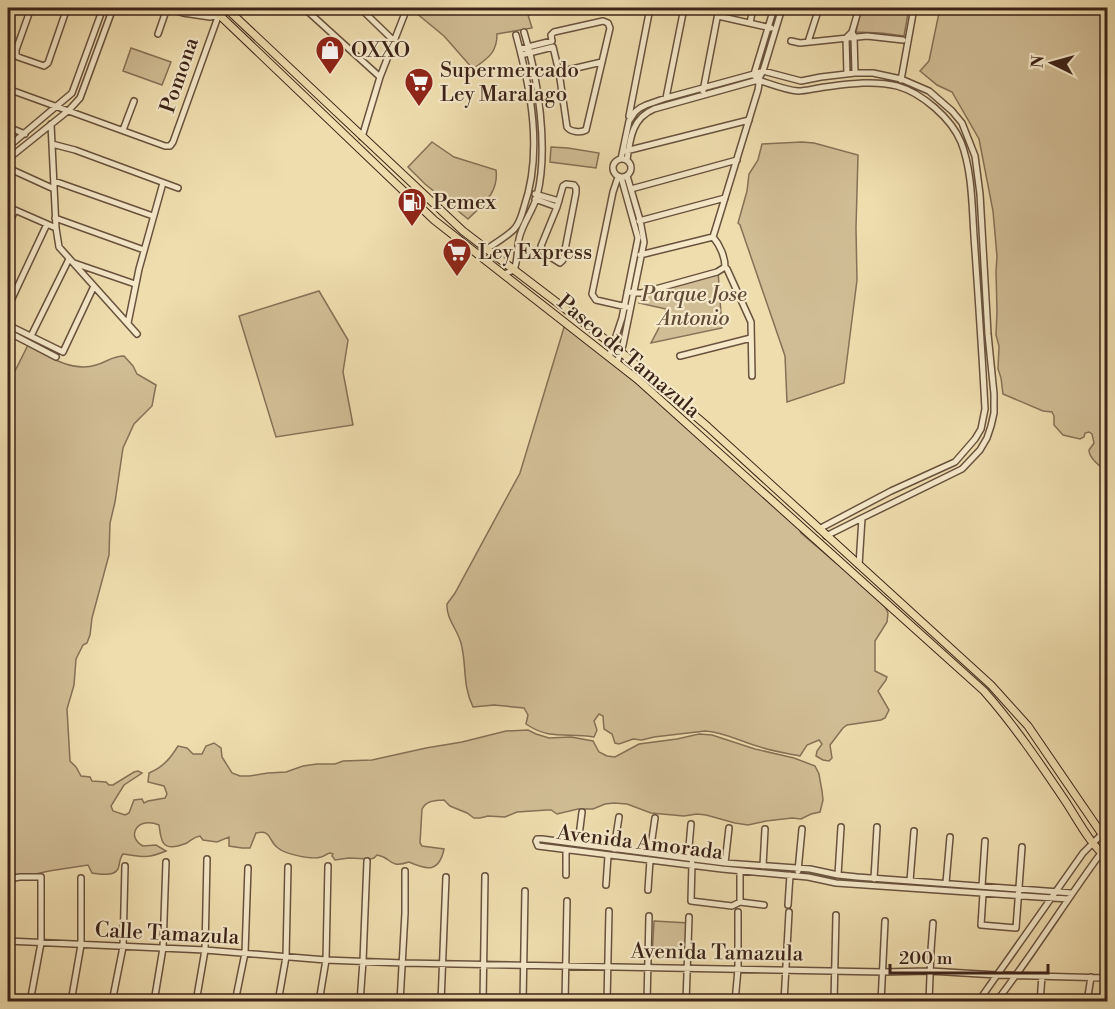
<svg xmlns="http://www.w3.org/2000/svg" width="1115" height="1009" font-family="'Libre Bodoni',serif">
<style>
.green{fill:#d1bd95;stroke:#867057;stroke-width:1.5}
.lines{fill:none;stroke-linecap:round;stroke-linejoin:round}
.minor-casing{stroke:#69523e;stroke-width:8}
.major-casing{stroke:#3c2319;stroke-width:9}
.minor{stroke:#f5e9ca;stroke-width:5}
.major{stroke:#efddae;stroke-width:7}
.labels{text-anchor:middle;stroke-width:4.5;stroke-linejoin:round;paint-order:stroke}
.poi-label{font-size:21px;fill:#3c2319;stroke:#f5e9ca;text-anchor:start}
.street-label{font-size:21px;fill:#3c2319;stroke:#f5e9ca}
.park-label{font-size:21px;font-style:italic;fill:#614a38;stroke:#f5e9ca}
</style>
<rect width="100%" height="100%" fill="#efddae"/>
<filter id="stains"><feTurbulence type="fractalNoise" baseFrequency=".00333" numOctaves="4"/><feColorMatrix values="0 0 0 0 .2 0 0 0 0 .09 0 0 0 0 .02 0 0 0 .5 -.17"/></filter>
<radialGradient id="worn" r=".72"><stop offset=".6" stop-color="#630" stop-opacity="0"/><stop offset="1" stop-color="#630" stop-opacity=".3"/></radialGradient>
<!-- green -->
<path class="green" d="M410 8H557L528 15 532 28 497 34C497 53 488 58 473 69L444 36Z
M866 8H909L904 36 881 33 856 32 861 10 865 11Z
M940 8H1107V471C1100 467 1089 458 1089 450L1094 443 1092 434 1089 432 1085 433 1084 437 1080 439 1063 435 1054 425V416L1052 412 1043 411 1003 394 1001 378 998 369 999 346 996 335 997 311 996 272 997 256 993 211 979 139 952 92 937 85 920 71 929 61Z
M131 48 171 62 162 85 123 71Z
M432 142 454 157 496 170C499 193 483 204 468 219L425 184 408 167Z
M802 142 814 143 858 155 856 228 857 280 844 383 787 402 785 356 740 225 738 223 747 191 749 174 758 160 762 144Z
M551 147 568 148 599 153 596 168 550 162Z
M718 271 722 328 651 343 662 322 666 309 639 303 643 295Z
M319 291 348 340 343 372 353 425 276 437 239 316Z
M565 324 617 365 799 529 801 533 836 563 857 577 885 607 888 613 887 622 875 641V671L887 677 886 680 878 691 889 710 885 718 881 720 847 725 843 728 830 745 832 758 829 761 823 760 816 756 817 751 822 744 819 740 807 745 800 756C786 753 771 751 757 746 739 741 724 732 705 731L654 737 642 740 633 739 619 744 615 743 612 734 604 729 603 716 599 714 594 721 597 730 594 737C568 732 551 741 526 724L528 715 524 708 494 705 473 707C462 684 467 666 461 643 457 629 446 618 447 604L455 593 520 473Z
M28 345C48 356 72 373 96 365 107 362 112 356 124 356L133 366 137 374 156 385 152 406 134 424 123 448 115 502 110 523 109 555 92 618 90 635 87 643 83 645 76 659 74 685 67 709 70 761 76 767 81 776 90 777 92 781 106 782 109 785H113L134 772 138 771 142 773 124 785 111 806 113 811 125 815 129 813 134 800 142 799 144 803 148 801 165 798 167 794 164 786 148 782 149 773C163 767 170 759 178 746L187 748 193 754H202L206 746 214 743 221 748 222 757 232 773 240 776H249L268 773 286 772 303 766 317 764H335L343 761 372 760 426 748 462 742 506 731 528 730 536 734 549 738 571 737 593 741 599 752 607 756 615 757 639 744 677 739 699 734 712 735 755 749 794 758 815 766 819 774 822 791 823 800 820 812 811 814 801 819 792 818 766 821 748 825 735 823 706 815 697 814 684 816 651 813 627 804 614 803 605 804 593 809H578L557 814 551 810H547L517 812 505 817 488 816 480 818H474L467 813 450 806 444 800C435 801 427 800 422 809L420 843 422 846 444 849C439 873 427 870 409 862 388 869 392 857 377 855L374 858 370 859 349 858 335 860 332 856 333 854 330 853C328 853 323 857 321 857 311 860 285 854 278 848 268 841 272 829 256 833L250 848H242L229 846V837L217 842 203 840 200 836C194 837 193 839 187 843 185 844 181 845 178 846 161 850 161 839 159 825 138 816 125 836 143 846L156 845 166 851C147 859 142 857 123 854 119 859 120 864 118 869 113 877 100 874 92 873L88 865 49 871 9 880 8 882V385Z
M654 921 689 923 687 958 652 956Z"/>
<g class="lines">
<!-- minor casing -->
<g class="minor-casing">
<path id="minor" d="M31 8 16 50V55L18 57 44 66 48 63 67 8
M167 8 183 13 210 17 229 11
M304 8 380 77
M360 8 394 41
M718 16 771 28
M750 23 753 8
M852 32 859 8
M158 34 167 8
M791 41 800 43 867 36 903 40
M808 42 819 8
M520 49 552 41 551 35 554 32 603 21 608 23 610 28 586 130C581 133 570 132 567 127L559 72 553 47 521 55
M559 72 602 62
M847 74 846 38 852 32 854 37 855 73
M758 80C771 84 785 90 798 91 806 91 816 88 825 87 848 84 874 80 897 86 922 93 951 118 961 142 972 170 972 206 974 236 978 294 982 351 985 409L981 429 975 439 955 462 891 491 819 529
M901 80 914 8
M8 89 165 146H170L173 142 219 14
M703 91 719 8
M666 98 684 8
M629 116 650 8
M51 124 56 228 59 247 137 334
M8 127 25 134
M123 130 134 101
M362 137 380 77 407 8
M52 144 75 150 178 188
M8 147 72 93 103 8
M626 151 749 120
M613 168a9 9 0 1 1 18 0a9 9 0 1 1-18 0Z
M8 159 69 110 80 98 113 8
M621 159 629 121 635 112 640 108 646 105 666 98 754 74 774 8
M627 160C630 139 632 118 654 109L758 80 763 71 782 8
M8 168 54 189
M618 177 613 192 592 294 596 300 627 307
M54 181 153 216
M566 184 574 185 576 188V193L563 260 560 263 544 253 541 246 557 207 563 186Z
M631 189 737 160
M535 194 559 201
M535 199 557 207
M8 207 56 228
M55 218 144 250
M639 221 725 198
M8 226 15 210
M478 255C488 247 508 237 515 228 520 222 522 214 524 207 543 152 531 90 516 35
M640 255 713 237
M74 263 135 284
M725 267 727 269 751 322 752 376
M504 274 514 270C518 260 517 249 519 239 522 224 533 211 537 196 549 149 538 77 524 32
M627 292 641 293 717 272 725 267C725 257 720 245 713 237L758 90 759 84 754 74 763 71 801 81 821 77 855 73H873L901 79 929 91 952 111 962 123 975 156 980 194 988 334 994 394V413L991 426 987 438 980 450 962 469 862 518 859 565
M8 307 47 224
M128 323 139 269 163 183
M8 325 63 352 94 286
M8 332 56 357
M31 336 69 259
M680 356 751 338
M609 357 622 318 638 238 621 177
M617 363 623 345 644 242 640 220 627 176
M826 536 862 518
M578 844 582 812
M614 849 619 817
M650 853 655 818
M688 858 691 824
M692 863 691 901 732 906 740 902 764 905
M725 863 729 828
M763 866 765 829
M798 871 802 829
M566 875V850
M838 875 841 827
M8 879 20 877H41V943L30 1002
M874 879 877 827
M910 881 914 831
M946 883 950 837
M606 885 608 856
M982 886 985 841
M648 890 650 860
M983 894 981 925 1016 928 1022 847
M1068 899 836 883 808 877 722 869 538 846 536 841 537 839H542L725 863 810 869 838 875 857 877 1072 893
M740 902V871
M788 905 790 875
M8 941 205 950 326 960 403 963 883 972 930 971 997 975 1108 978
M71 1002 81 945V878
M112 1002 123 947 125 866
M154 1002 163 948 166 862
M196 1002 205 950 207 859
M235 1002 245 953 248 868
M278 1002 286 957 288 867
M319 1002 326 960 328 866
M360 1002 363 961 367 861
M400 1002 405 913V871
M441 1002 446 877
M483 1002 485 876
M523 1002 525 891
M565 1002 567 901
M607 1002 609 911
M647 1002 649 916
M686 1002 689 917
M735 1002 738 969V912
M784 1002 789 912
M834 1002 836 915
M881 1002 885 921
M929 1002 931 950 933 923
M978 1002 1083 853 1101 835
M996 1002C1033 954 1065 902 1101 853L1108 847
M1040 1002 1042 976
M1087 1002 1091 977"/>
</g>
<!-- major casing -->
<g class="major-casing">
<path id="major" d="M212 8 434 220 637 379 984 691C1014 725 1039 762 1064 799 1078 820 1089 843 1108 859
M226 8 463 231 614 346 708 427 991 685 1028 726 1108 843"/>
</g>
<!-- minor -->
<use href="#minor" class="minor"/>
<!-- major -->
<use href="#major" class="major"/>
</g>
<!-- icons -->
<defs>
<g id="shop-pin" transform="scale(1.5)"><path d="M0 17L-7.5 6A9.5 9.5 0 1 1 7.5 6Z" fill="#8f2418" stroke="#f5e9ca"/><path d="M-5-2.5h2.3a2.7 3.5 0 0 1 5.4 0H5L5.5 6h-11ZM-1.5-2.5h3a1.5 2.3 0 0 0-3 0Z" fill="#fff"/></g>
<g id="supermarket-pin" transform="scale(1.5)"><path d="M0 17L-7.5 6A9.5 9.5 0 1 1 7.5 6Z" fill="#8f2418" stroke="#f5e9ca"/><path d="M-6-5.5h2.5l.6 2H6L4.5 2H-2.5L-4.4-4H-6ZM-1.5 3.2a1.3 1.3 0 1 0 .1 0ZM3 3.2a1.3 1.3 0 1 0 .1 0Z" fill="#fff"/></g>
<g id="fuel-pin" transform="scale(1.5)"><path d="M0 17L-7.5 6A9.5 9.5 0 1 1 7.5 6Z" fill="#8f2418" stroke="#f5e9ca"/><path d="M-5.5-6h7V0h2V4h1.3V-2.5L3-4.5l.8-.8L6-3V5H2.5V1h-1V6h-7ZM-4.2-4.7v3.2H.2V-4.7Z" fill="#fff"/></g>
</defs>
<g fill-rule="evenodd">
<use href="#shop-pin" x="330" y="50"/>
<use href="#supermarket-pin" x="419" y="82"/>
<use href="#fuel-pin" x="412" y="202"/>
<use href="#supermarket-pin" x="457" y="252"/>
</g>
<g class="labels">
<!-- poi labels -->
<g class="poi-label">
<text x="351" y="57">OXXO</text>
<text x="440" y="77">Supermercado<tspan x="440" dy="24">Ley Maralago</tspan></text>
<text x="433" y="209">Pemex</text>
<text x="478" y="259">Ley Express</text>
</g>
<!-- street labels -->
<g class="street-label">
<text transform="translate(179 75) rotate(-71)" y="7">Pomona</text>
<text transform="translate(629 356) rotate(40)" y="7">Paseo de Tamazula</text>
<text transform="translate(640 842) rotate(7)" y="7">Avenida Amorada</text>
<text transform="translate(167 933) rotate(3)" y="7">Calle Tamazula</text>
<text transform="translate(717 952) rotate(1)" y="7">Avenida Tamazula</text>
</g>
<!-- park labels -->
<g class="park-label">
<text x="694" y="301">Parque Jose<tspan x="694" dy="24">Antonio</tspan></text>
</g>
</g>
<!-- margin -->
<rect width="1115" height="1009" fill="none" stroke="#efddae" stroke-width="30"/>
<rect x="9" y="9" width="1097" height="991" fill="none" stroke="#3c2319" stroke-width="3"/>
<rect x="15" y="15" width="1085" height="979" fill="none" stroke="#3c2319" stroke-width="1.5"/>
<!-- north arrow -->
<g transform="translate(1052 63) rotate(275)" stroke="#f5e9ca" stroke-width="4.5" paint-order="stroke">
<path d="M0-4.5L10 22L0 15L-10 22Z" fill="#3c2319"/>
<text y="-9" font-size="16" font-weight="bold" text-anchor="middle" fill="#3c2319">N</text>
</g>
<!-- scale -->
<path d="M890 964v9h158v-9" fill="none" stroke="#3c2319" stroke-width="3"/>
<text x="899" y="964" font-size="18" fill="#3c2319" stroke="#f5e9ca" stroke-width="4.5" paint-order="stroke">200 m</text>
<rect width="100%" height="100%" filter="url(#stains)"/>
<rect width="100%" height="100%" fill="url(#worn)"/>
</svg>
